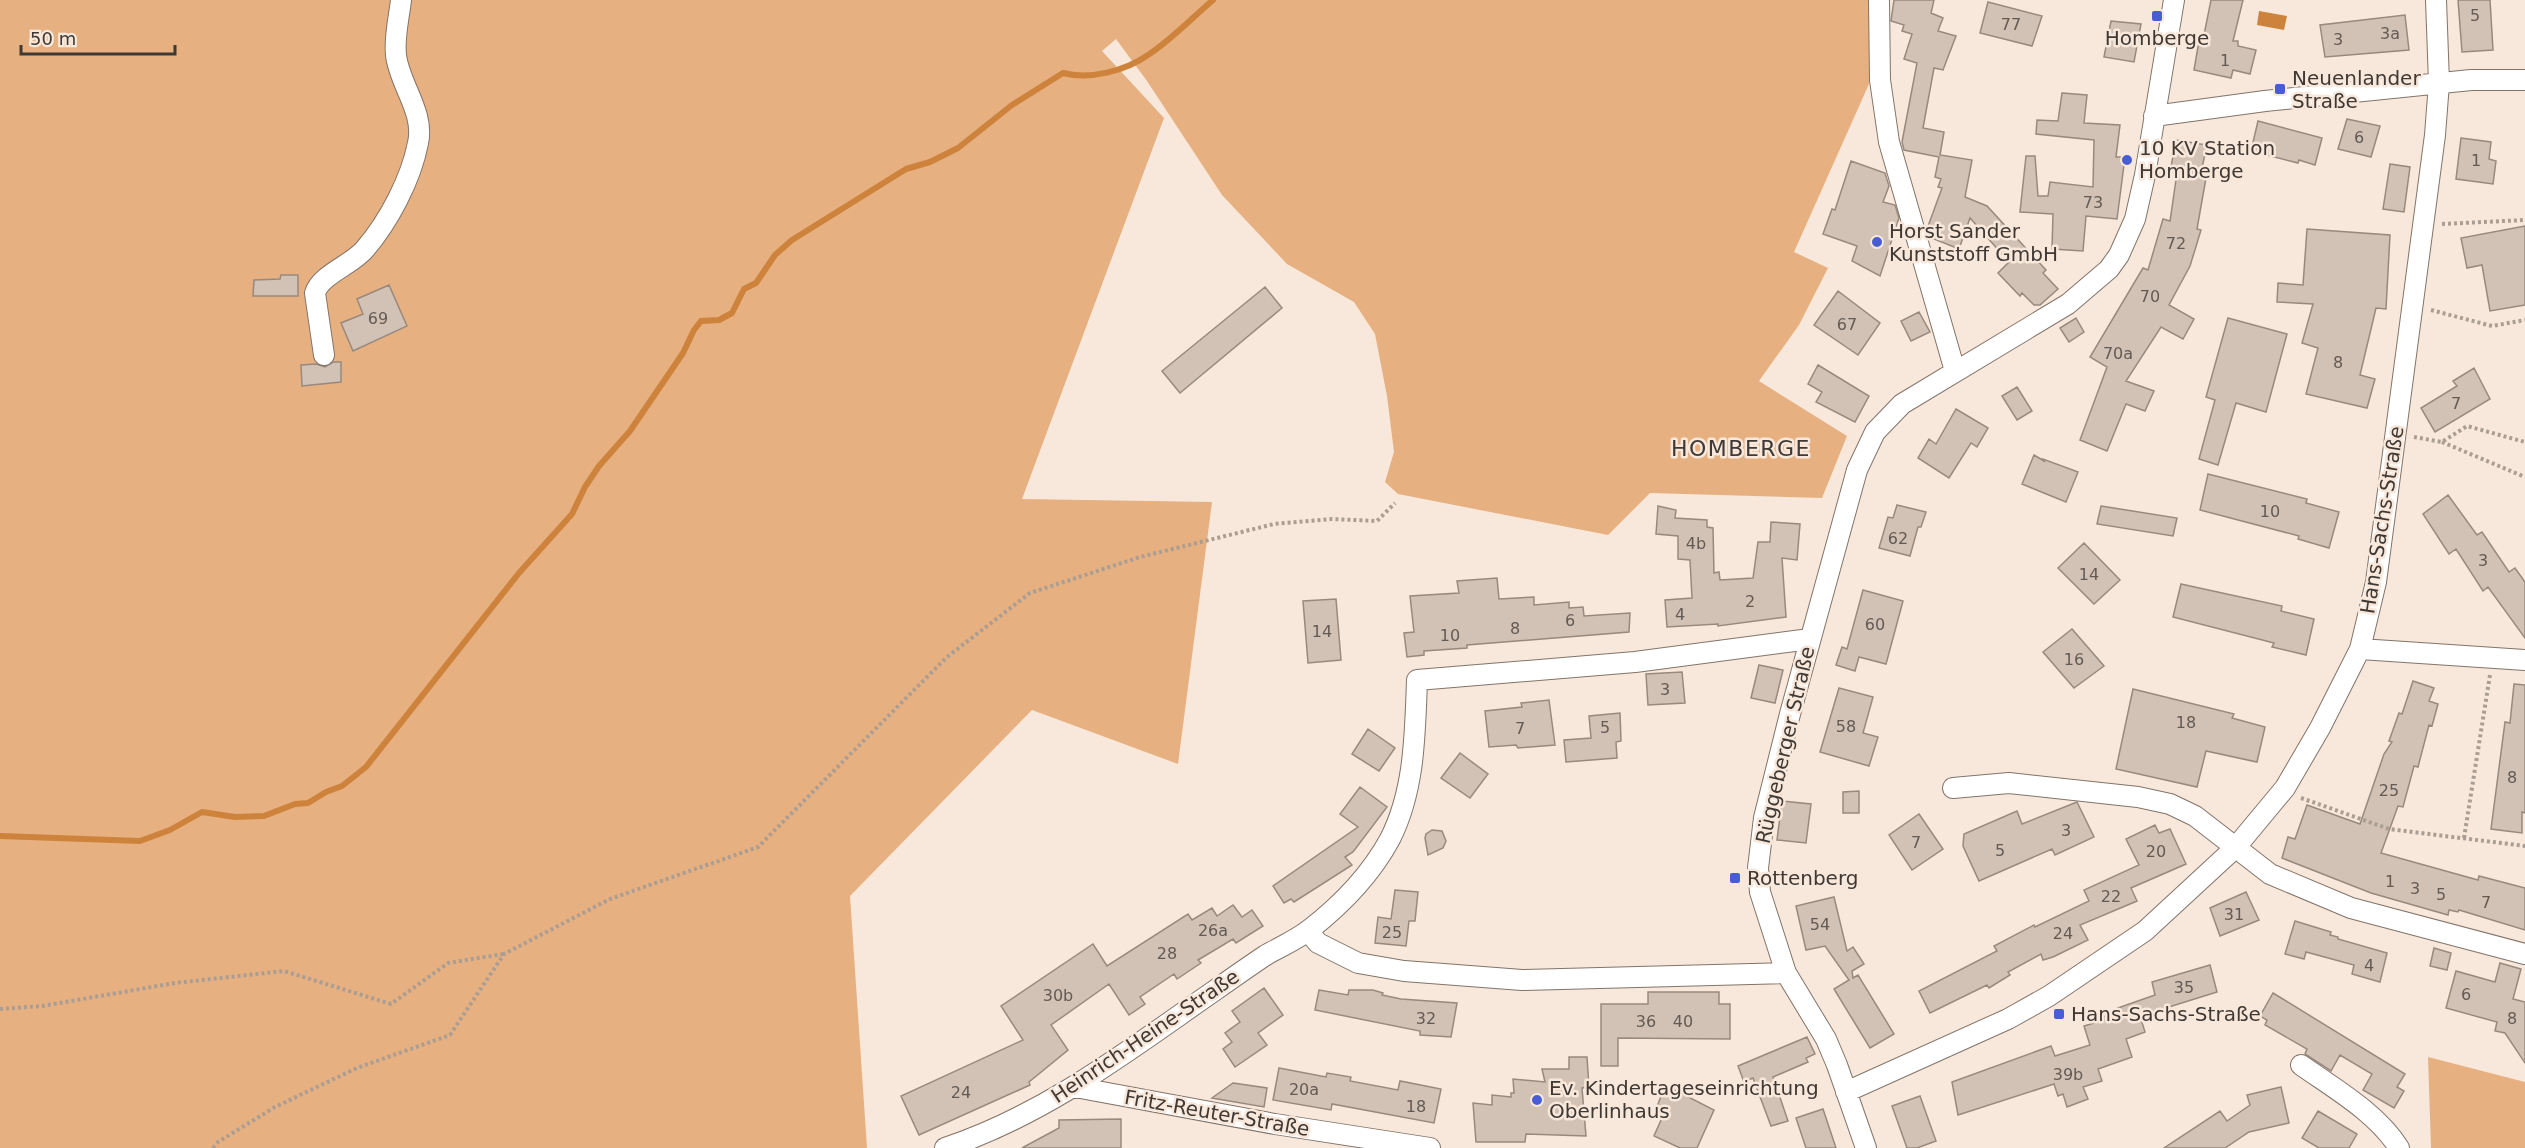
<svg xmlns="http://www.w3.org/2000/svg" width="2525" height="1148" font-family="'DejaVu Sans',sans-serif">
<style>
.green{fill:#e7b080}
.water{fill:#ce833c}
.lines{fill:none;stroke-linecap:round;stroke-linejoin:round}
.stream{stroke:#ce833c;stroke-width:6}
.building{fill:#d1c2b5;stroke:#98897e;stroke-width:1.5}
.street-casing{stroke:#827469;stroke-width:22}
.path{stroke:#aa9e94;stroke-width:4;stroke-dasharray:3 3;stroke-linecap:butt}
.street{stroke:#fff;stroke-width:20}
.poi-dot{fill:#495dd2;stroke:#f8e8db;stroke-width:2}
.labels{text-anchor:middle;stroke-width:5;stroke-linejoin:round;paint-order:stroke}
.number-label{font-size:16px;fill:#645a54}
.poi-label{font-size:20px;fill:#3f3833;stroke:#f8e8db;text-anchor:start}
.street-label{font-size:20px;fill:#3f3833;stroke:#f8e8db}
.quarter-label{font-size:22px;letter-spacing:1.5px;fill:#3f3833;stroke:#f8e8db}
</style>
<rect width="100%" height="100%" fill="#f8e8db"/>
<!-- green -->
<path class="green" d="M0 0H1869V84L1794 252 1828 268 1799 325 1759 381 1847 436 1822 498 1650 493 1608 535 1398 494 1385 482 1394 452 1387 396 1375 334 1354 302 1287 264 1222 195 1147 81 1116 39 1102 51 1164 118 1022 499 1212 502 1178 764 1032 710 850 896 867 1148H0Z
M2428 1057 2525 1082V1148H2431Z"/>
<!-- water -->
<path class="water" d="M2259 11 2287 16 2284 30 2257 25Z"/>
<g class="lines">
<!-- stream -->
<path class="stream" d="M0 836 140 841 170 830 202 812 235 817 264 816 295 804 308 803 326 792 342 786 366 767 519 573 572 514 585 487 599 466 630 431 683 353 694 330 701 321 719 320 732 313 744 289 756 283 775 255 792 240 906 169 930 162 958 148 1012 105 1063 73C1090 80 1125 71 1148 55 1170 41 1193 17 1213 0"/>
</g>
<!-- building -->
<path class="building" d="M1894 0H1934L1931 13 1943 18 1938 31 1956 36 1943 70 1934 68 1923 128 1944 132 1940 155 1972 160 1965 197 1987 206 2046 270 2043 273 2058 289 2040 305H2034L2022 293 2020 296 1998 273 2009 262 1970 218 1959 249 1929 237 1927 229 1942 188 1938 187 1941 179 1935 177 1939 157 1904 150 1902 142 1917 63 1904 59 1912 34 1902 31 1904 25 1891 21Z
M2211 0H2243L2233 41H2238V46L2256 50 2250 74 2233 70 2231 78 2194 70 2200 35H2204Z
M2458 0H2490L2493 50 2462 52Z
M1988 2 2042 16 2032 46 1980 33Z
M2405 15 2409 50 2325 57 2320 25Z
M2111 21 2141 24 2134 62 2104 57Z
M2062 93 2087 95 2084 123 2120 125 2116 157H2125L2117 219 2086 216 2083 251 2052 249 2053 214 2020 212 2026 156H2035L2038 196H2048L2050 182 2093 187 2094 140 2036 134 2037 120 2058 121Z
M2347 119 2380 126 2371 157 2338 149Z
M2258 121 2322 138 2315 165 2299 160 2298 163 2251 151Z
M2461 138 2491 142 2489 159 2496 161 2493 184 2456 179Z
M2176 140 2207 145 2200 177 2206 178 2197 229 2201 230 2190 266 2169 305 2194 319 2183 339 2161 327 2126 381 2154 391 2145 411 2126 404 2107 451 2080 440 2107 367 2090 357 2143 268 2148 270 2163 219 2170 221 2177 173 2170 172Z
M1851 161 1885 173 1889 186 1883 202 1895 205 1899 218 1880 276 1852 261 1857 246 1823 234 1832 209 1835 210Z
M2390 164 2410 167 2404 212 2383 209Z
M2525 226V305L2490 311 2482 265 2467 268 2461 238Z
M2307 229 2390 235 2386 309 2376 308 2360 375 2375 379 2367 408 2306 394 2318 348 2302 343 2313 304 2277 302 2278 283 2303 285Z
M281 275H298V296H253L254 280 280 279Z
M389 285 407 326 353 351 341 323 363 314 357 299Z
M1265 287 1282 308 1180 393 1162 371Z
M1838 291 1880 323 1858 355 1814 325Z
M1919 312 1930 332 1911 341 1901 321Z
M2076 318 2084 332 2069 342 2060 328Z
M2228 318 2287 334 2266 412 2236 403 2218 465 2199 459 2215 400 2206 397Z
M333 362H341V382L302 386 301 365 316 364 325 367Z
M1818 365 1869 396 1855 422 1816 402 1822 392 1808 384Z
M2474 368 2490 399 2435 432 2421 408 2457 386 2453 381Z
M2017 387 2032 411 2017 420 2002 396Z
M1956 409 1988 428 1977 447 1971 443 1949 478 1918 458 1929 439 1936 444Z
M2034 455 2044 461 2043 459 2078 472 2066 502 2022 484Z
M2208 474 2307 499 2306 503 2339 512 2329 548 2298 539 2299 536 2200 510Z
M2448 495 2477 535 2482 532 2509 572 2515 568 2525 582V638L2488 587 2483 591 2456 549 2449 554 2423 514Z
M1897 505 1926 512 1921 527H1918L1910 556 1879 548 1888 517 1893 518Z
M1658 506 1676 510 1675 518 1707 520V527L1713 528 1714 573 1719 572 1720 580 1753 578 1758 542H1770L1771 522 1800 524 1797 560 1782 558 1786 617 1718 626V624L1667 627 1665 600 1692 598 1690 560 1678 559V536L1656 534Z
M2101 506 2177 518 2173 536 2097 524Z
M2084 543 2120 580 2094 604 2058 568Z
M1497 578 1499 599 1534 597V605L1569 602V608L1583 607 1584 616 1630 613 1629 632 1467 645V648L1424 651V655L1407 657 1404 633 1414 632 1410 596 1459 593 1457 581Z
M2181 584 2282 606 2281 611 2314 619 2306 655 2272 647 2274 643 2173 617Z
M1863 590 1903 601 1886 664 1859 657 1855 671 1836 665 1842 647 1847 649Z
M1336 599 1341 660 1308 663 1303 601Z
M2072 629 2104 666 2074 688 2043 652Z
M1759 665 1783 670 1775 703 1751 698Z
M1682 672 1685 703 1648 705 1646 674Z
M2413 681 2434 688 2429 701 2438 704 2432 726 2429 725 2418 767 2414 766 2403 807 2398 806 2381 853 2478 880 2479 876 2525 888V930L2459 910 2458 912 2449 910 2448 915 2371 893 2282 858 2288 837 2295 839 2307 805 2360 824 2384 754 2392 742 2389 741 2399 713 2402 714Z
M2514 684 2525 685V813L2522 812V833L2491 829 2505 722 2510 723Z
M1839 688 1873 697 1863 733 1878 737 1869 766 1820 752Z
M2133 689 2234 714 2232 718 2265 727 2257 762 2206 751 2197 787 2116 769Z
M1549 700 1555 745 1518 748 1516 745 1489 747 1485 711 1522 707 1521 703Z
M1620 713 1621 741 1616 742 1617 758 1566 762 1564 740 1591 738 1589 716Z
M1368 729 1395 748 1379 771 1352 754Z
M1460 753 1488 774 1470 798 1441 778Z
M1360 787 1387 807 1353 852 1345 857 1352 865 1294 902 1291 899 1284 903 1273 886 1358 827 1340 814Z
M1859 791V813H1843V792Z
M1782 801 1811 804 1806 843 1777 840Z
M2077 802 2094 837 2055 855 2052 849 1979 881 1963 846 1964 834 2017 811 2022 824Z
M1919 814 1943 849 1912 870 1889 835Z
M2155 825 2159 833 2170 829 2186 864 2131 888 2137 901 2080 925 2088 940 2053 957 2043 960 2041 954 2008 972 2010 975 1989 988 1987 985 1930 1013 1919 991 1997 951 1994 946 2034 925 2035 927 2089 901 2084 890 2139 865 2126 839Z
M1432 830 1442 831 1446 841 1443 848 1428 855 1425 838 1426 834Z
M1395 890 1418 892 1415 921H1409L1406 946 1375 943 1378 917 1391 919Z
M2246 892 2259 920 2220 936 2210 908Z
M1834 897 1847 951 1853 947 1864 964 1852 971 1853 978 1858 975 1894 1034 1870 1048 1834 989 1849 980 1825 946 1806 950 1796 906Z
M1233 905 1242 917 1252 910 1263 926 1236 943 1233 939 1198 960 1201 963 1177 979 1174 974 1140 997 1145 1004 1129 1015 1109 984 1051 1025 1068 1050 1029 1082 1030 1085 919 1135 901 1096 1023 1040 1001 1006 1093 944 1107 966 1188 914 1192 920 1212 908 1217 916Z
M2295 921 2331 932 2330 935 2338 937V939L2387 953 2380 982 2352 974 2354 965 2306 952 2304 959 2285 954Z
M2434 948 2451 953 2447 970 2430 966Z
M2500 963 2521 969 2513 999 2525 1002V1063L2505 1033 2495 1031 2497 1022 2446 1008 2456 971 2495 982Z
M2210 965 2217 992 2140 1016 2145 1032 2126 1039 2132 1057 2098 1069 2102 1081 2083 1087 2088 1099 2067 1107 2063 1094 2058 1096 2054 1084 1958 1115 1952 1082 2051 1046 2055 1056 2090 1045 2084 1026 2104 1020 2103 1017 2116 1012 2115 1009 2155 995 2152 982Z
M1264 988 1283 1015 1258 1033 1267 1045 1235 1067 1223 1049 1232 1042 1225 1033 1240 1022 1232 1011Z
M1319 990 1348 995 1349 990H1373L1383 993 1382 995 1401 999 1457 1003 1451 1037 1420 1035V1031L1315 1010Z
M1648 992H1719V1004H1730V1039L1618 1038V1066H1601V1004H1648Z
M2273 993 2405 1074 2397 1087 2404 1091 2394 1108 2363 1090 2372 1074 2340 1055 2331 1071 2305 1054 2307 1049 2265 1025 2267 1020 2260 1016Z
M1807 1037 1815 1054 1806 1058 1808 1062 1773 1077 1788 1121 1771 1126 1753 1078 1744 1082 1738 1066Z
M1569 1057H1587L1589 1087 1582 1088 1586 1136 1526 1134 1525 1142H1476L1473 1103 1492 1105V1095L1511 1097V1093H1514L1513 1079 1545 1082 1542 1069H1569Z
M1279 1068 1326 1077 1327 1073 1351 1077 1350 1081 1398 1090 1400 1081 1441 1089 1434 1123 1332 1104 1331 1110 1273 1100Z
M1233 1083 1267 1088 1264 1107 1212 1098Z
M1665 1085 1714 1110 1697 1148H1680L1654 1136 1665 1111 1657 1107Z
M2281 1087 2289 1123 2249 1132 2225 1148H2164L2220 1111 2227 1121 2250 1105 2247 1095Z
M1920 1096 1936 1141 1917 1148H1907L1892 1106Z
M1823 1109 1836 1148H1806L1796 1118Z
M2318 1111 2357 1134 2349 1148H2319L2302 1138Z
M1121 1119V1148H1022L1059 1128V1120Z"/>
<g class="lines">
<!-- street casing -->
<g class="street-casing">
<path id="street" d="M1879 0 1880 80 1889 142 1955 371
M2154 116 2265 101 2471 80H2525
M324 355 315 293C321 274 352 265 365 249 389 221 411 179 418 143 425 112 399 84 396 55 394 37 399 18 401 0
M2360 649 2525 660
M1953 788 2009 783 2138 797 2170 804 2195 816 2270 874 2351 908 2525 954
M1308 931 1318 943 1358 963 1404 971 1522 980 1786 973
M2301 1065C2335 1089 2377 1113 2399 1148
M1075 1087 1275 1124 1430 1148
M1846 1092 2008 1019 2049 996 2145 931 2236 847 2285 788 2320 728 2360 649 2376 582 2435 135 2439 83 2436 0
M945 1148C1045 1115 1129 1050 1214 991 1231 979 1248 967 1266 955 1280 947 1296 940 1309 930 1340 906 1371 874 1390 839 1415 790 1415 733 1417 680L1635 662 1810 639
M1866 1148 1837 1065 1826 1039 1786 973 1760 892 1758 868 1764 818 1790 714 1857 470 1875 432 1902 404 2068 304 2109 269 2119 255 2135 219 2145 175 2174 0"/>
</g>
<!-- path -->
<path class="path" d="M2442 224 2525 220
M2431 310 2492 326 2525 320
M2414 437 2442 442 2467 426 2525 442
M2442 442 2525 477
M2301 798 2389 829 2525 846
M2464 838 2490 675
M0 1009 42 1006 175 983 284 971 391 1004 448 963 503 954
M213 1148 218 1142 275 1107 357 1068 450 1035 504 954 610 899 758 847 947 657 1030 593 1140 557 1274 524 1331 519 1377 521 1395 503"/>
<!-- street -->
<use href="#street" class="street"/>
</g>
<!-- markers -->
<g class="poi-dot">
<rect x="2151" y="10" width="12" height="12" rx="3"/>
<rect x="2274" y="83" width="12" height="12" rx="3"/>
<circle cx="2127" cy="160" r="6"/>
<circle cx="1877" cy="242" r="6"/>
<rect x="1729" y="872" width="12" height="12" rx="3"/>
<rect x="2053" y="1008" width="12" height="12" rx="3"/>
<circle cx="1537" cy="1100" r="6"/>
</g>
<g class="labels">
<!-- number labels -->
<g class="number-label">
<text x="2475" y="21">5</text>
<text x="2011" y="30">77</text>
<text x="2390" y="39">3a</text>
<text x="2338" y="45">3</text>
<text x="2225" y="66">1</text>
<text x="2359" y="143">6</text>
<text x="2476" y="166">1</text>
<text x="2093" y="208">73</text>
<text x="2176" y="249">72</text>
<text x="2150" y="302">70</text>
<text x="378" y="324">69</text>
<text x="1847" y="330">67</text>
<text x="2118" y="359">70a</text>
<text x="2338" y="368">8</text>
<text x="2456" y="409">7</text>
<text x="2270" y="517">10</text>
<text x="1898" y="544">62</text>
<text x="1696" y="549">4b</text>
<text x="2483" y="566">3</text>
<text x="2089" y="580">14</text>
<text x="1750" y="607">2</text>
<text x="1680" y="620">4</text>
<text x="1570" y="626">6</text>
<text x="1875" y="630">60</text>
<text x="1515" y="634">8</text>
<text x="1322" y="637">14</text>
<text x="1450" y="641">10</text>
<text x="2074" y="665">16</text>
<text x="1665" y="695">3</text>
<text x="2186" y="728">18</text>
<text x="1846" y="732">58</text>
<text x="1605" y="733">5</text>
<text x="1520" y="734">7</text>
<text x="2512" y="783">8</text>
<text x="2389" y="796">25</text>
<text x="2066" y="836">3</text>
<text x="1916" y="848">7</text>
<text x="2000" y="856">5</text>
<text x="2156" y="857">20</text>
<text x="2390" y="887">1</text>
<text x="2415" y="894">3</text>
<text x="2441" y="900">5</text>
<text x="2111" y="902">22</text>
<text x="2486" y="908">7</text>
<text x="2234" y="920">31</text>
<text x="1820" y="930">54</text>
<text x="1213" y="936">26a</text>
<text x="1392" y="938">25</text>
<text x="2063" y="939">24</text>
<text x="1167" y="959">28</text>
<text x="2369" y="971">4</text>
<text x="2184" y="993">35</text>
<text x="2466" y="1000">6</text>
<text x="1058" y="1001">30b</text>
<text x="1426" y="1024">32</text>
<text x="2512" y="1024">8</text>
<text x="1646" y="1027">36</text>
<text x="1683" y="1027">40</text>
<text x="2068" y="1080">39b</text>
<text x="1304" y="1095">20a</text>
<text x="961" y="1098">24</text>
<text x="1416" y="1112">18</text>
</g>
<!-- poi labels -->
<g class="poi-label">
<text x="2157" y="45" text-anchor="middle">Homberge</text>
<text x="2292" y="85">Neuenlander<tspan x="2292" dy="23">Straße</tspan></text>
<text x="2139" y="155">10 KV Station<tspan x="2139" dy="23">Homberge</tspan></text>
<text x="1889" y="238">Horst Sander<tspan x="1889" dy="23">Kunststoff GmbH</tspan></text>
<text x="1747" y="885">Rottenberg</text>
<text x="2071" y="1021">Hans-Sachs-Straße</text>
<text x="1549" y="1095">Ev. Kindertageseinrichtung<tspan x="1549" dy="23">Oberlinhaus</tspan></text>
</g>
<!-- street labels -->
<g class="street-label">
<text transform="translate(2382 520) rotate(-81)" y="7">Hans-Sachs-Straße</text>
<text transform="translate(1785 745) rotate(-77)" y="7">Rüggeberger Straße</text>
<text transform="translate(1145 1036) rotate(-34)" y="7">Heinrich-Heine-Straße</text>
<text transform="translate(1217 1113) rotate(10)" y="7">Fritz-Reuter-Straße</text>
</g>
<!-- quarter labels -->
<g class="quarter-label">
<text x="1741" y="456">HOMBERGE</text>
</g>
</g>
<!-- scale -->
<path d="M21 45v9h154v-9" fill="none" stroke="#3f3833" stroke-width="3"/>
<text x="30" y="45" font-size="18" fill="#3f3833" stroke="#f8e8db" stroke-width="4.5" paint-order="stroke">50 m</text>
</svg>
